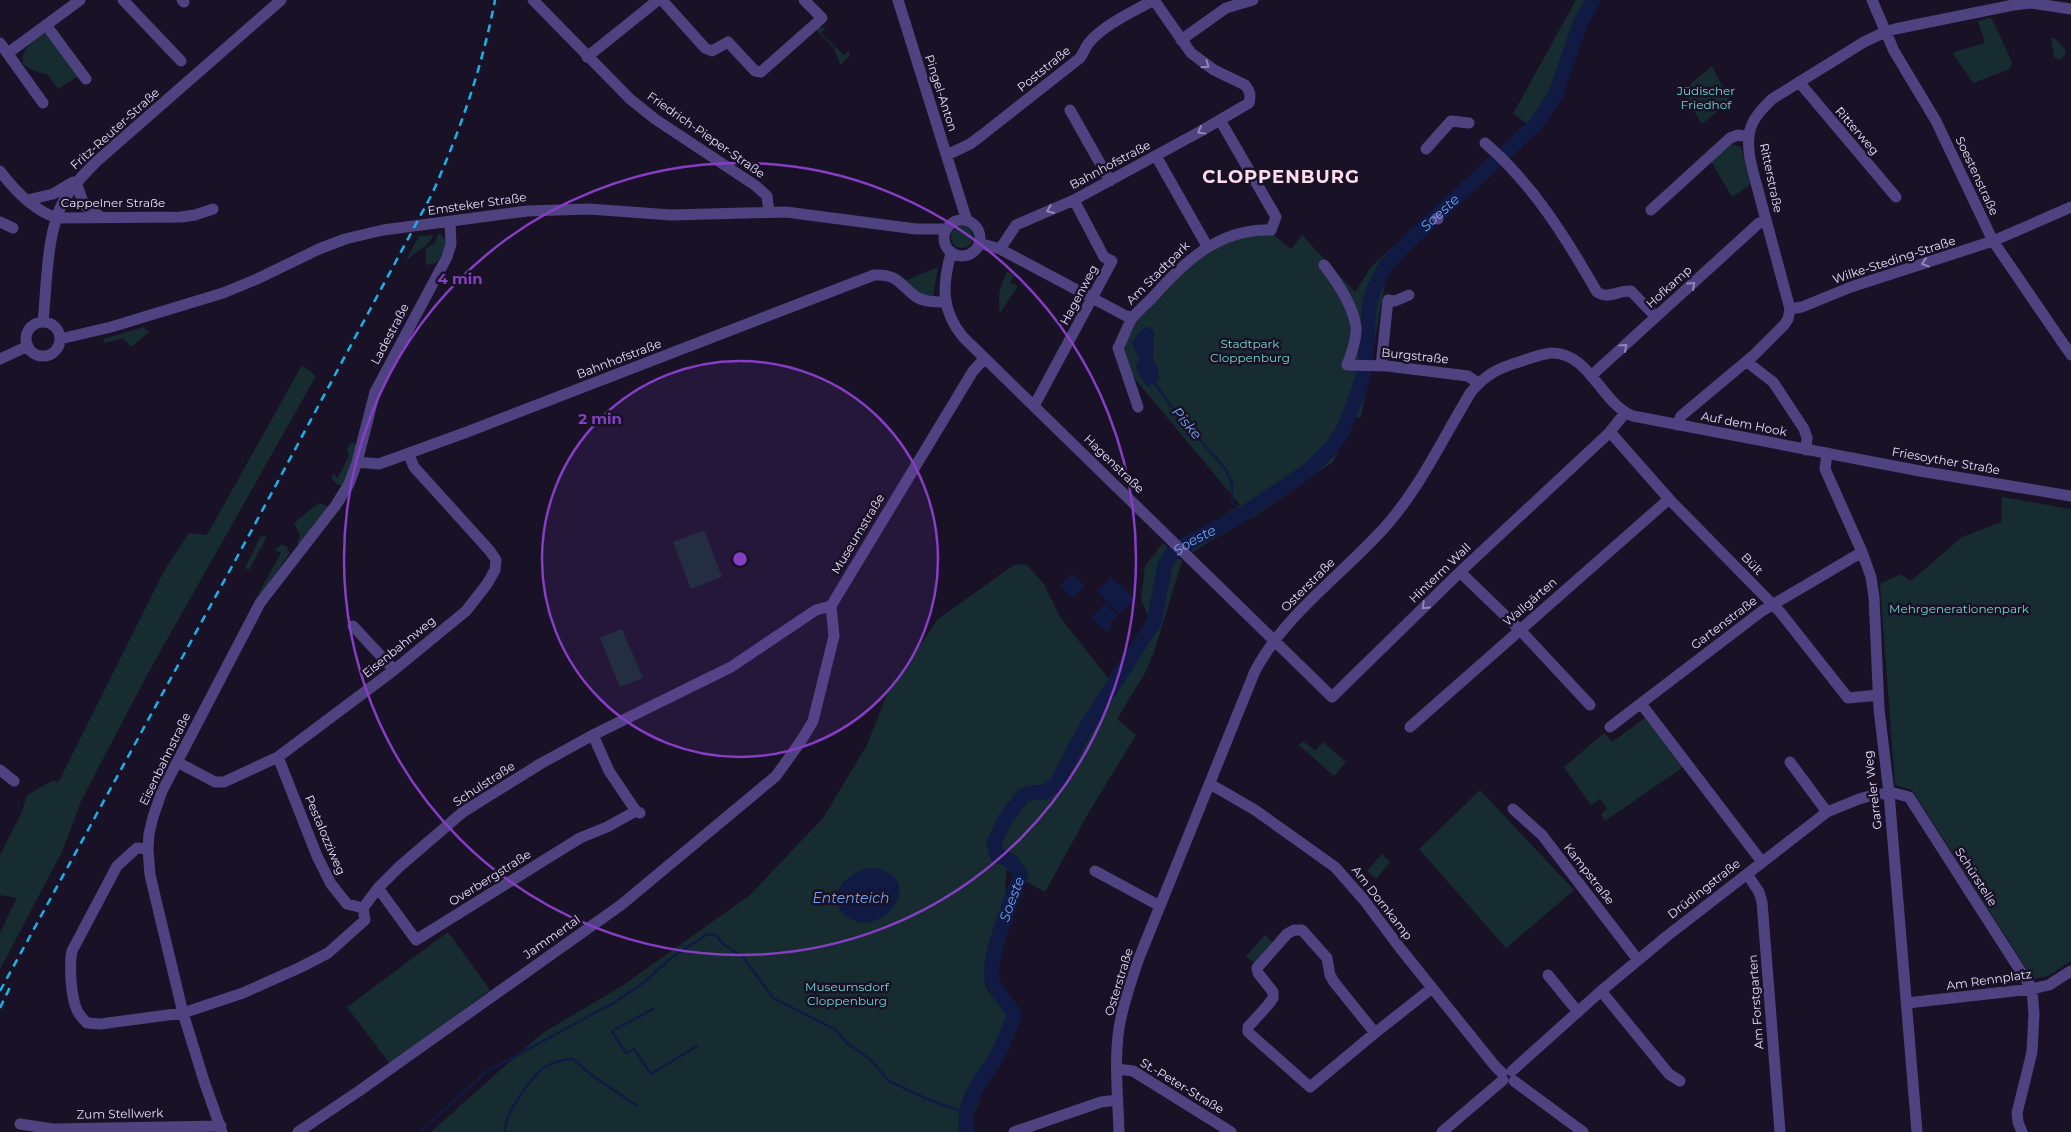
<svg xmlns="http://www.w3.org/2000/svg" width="2071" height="1132" font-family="Montserrat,sans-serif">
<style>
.green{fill:#162c30}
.water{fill:#101a42}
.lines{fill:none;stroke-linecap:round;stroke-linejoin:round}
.stream{stroke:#101a42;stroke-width:2.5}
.river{stroke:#101a42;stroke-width:15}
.minor{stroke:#4f4281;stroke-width:11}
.rail{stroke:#1bb1e8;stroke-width:2.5;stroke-dasharray:8 6;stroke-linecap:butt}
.oneway{stroke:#9287b8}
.ring{fill:none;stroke:#863ec5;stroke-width:2.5}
.labels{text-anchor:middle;stroke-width:5;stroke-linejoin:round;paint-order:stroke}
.street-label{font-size:12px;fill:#e4dbfb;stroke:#191226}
.park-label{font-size:12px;fill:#6ed5cd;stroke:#191226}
.water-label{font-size:14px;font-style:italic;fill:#74a2f1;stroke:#191226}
.district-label{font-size:18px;font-weight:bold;letter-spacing:1px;fill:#fcddeb;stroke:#191226}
.centre{fill:#863ec5;stroke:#191226;stroke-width:2.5}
.ring-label{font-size:15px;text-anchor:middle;font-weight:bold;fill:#863ec5;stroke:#191226;stroke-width:5;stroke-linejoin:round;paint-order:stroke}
</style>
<rect width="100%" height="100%" fill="#191226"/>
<!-- green -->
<path class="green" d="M1576 0H1590C1574 28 1567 58 1555 87 1549 102 1540 114 1530 126L1513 114Z
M1989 18 1992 19 2012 62 2010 69 1973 83 1954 55V52L1985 43 1978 21Z
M819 27 826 28 821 33 844 55 849 50 850 55 842 64H840L834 48 815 29Z
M44 34 51 35 80 75 58 89 48 75 32 70 23 64C21 47 32 43 44 34Z
M2051 38H2054L2065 49V55L2060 60 2054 57Z
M1712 66 1730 101 1702 124 1682 91Z
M1731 144 1741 147 1750 185 1732 197 1711 161Z
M951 237a11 11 0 1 1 22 0a11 11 0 1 1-22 0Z
M1262 232 1274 235 1291 249 1302 235 1355 292 1371 267 1393 246 1400 254 1389 270 1385 284 1361 417 1355 418 1333 462 1257 515 1210 541 1193 552 1182 542 1240 505 1126 368 1120 354 1140 316 1188 264 1224 242Z
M438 234H441L445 240V250L436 263 426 265V249L435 242Z
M433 235C432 244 412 254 405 262L419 236Z
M938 267 933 297H925L905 281Z
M1007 272 1014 275 1010 283 1018 286 1000 313C997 296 1000 286 1007 272Z
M144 327 149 332 131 347 123 338 105 343 103 339Z
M302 365 316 376 147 675 81 801 62 852 0 969V933L17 898 0 895V855L21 814 27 795 54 780 58 783 164 571 189 533 207 535Z
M351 443H355L356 447 343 485C339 486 332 482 332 477L334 473 337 479 349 456 347 449Z
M2002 497 2071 509V961L2048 976 2033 979 1912 790 1895 785 1880 584 1901 574 1911 581 1962 537 2001 522Z
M319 503 330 507 300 544 297 545 300 534 294 524C295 522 316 505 319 503Z
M704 530 722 577 691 589 673 542Z
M263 536 267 537 249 570 245 568 260 537Z
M1163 543 1182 561 1154 652 1145 673 1117 719 1136 735 1089 812 1045 892 1006 870 1005 906 992 943 985 987 1009 1016 968 1132H431L541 1034 622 986 750 895 823 818 867 745 887 694 938 619 1014 565 1026 564 1044 584 1060 617 1108 678 1149 618 1141 600 1145 566Z
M281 545 286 546 290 553 259 597 256 598 281 553 275 550Z
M622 629 643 678 620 687 600 638Z
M1645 718 1683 767 1605 821 1601 814 1607 809 1600 799 1591 805 1564 767 1604 733 1612 742Z
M1303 741 1315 751 1323 742 1346 762 1334 776 1299 745Z
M1480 790 1574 890 1506 948 1419 849Z
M1382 854 1390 862 1376 879 1367 871Z
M448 932 490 990 390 1064 347 1007Z
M1265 935 1274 944 1255 964 1246 956Z"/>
<!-- water -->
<path class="water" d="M1147 326 1154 331 1153 358 1158 369 1159 379 1148 387C1141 378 1131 370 1140 358L1136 354 1132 342 1138 333Z
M1072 574 1085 586 1073 598 1060 586Z
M1111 577 1135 599 1120 614 1097 592Z
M1104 604 1118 616 1110 624 1112 626 1107 632 1091 618Z
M872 868C932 875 880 947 844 914 823 894 851 869 872 868Z"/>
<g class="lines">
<!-- stream -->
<path class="stream" d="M1154 382 1178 416 1225 468 1232 483V502L1240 516
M653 1009 612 1031 626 1053 634 1049 651 1074 697 1046
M420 1132 486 1072 615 1002 646 981 672 957 708 934 717 936 723 944 743 957 773 998 836 1030 847 1043 870 1059 889 1081 927 1099 967 1113
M505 1132C503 1116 533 1074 547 1066 556 1061 563 1060 573 1059L593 1076 636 1105"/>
<!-- river -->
<path class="river" id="s1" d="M967 1132C961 1099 985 1078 999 1052 1005 1041 1009 1028 1014 1016 1010 1002 996 994 992 980 986 960 1013 896 1021 874L1011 861 997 855 994 843 1005 819 1023 796 1030 793 1046 792 1057 783 1088 724 1154 622 1165 565 1172 554 1189 542 1240 516 1309 470 1333 446 1343 431 1361 384 1365 368 1369 307 1373 291 1386 265 1408 242 1537 123 1555 96 1580 24 1593 0"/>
<!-- minor -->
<path class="minor" d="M123 0 181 61
M182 0 184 2
M533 0 630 99 655 119 756 186 767 196 769 212
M662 0 705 48 712 51 728 42 755 71 761 72 822 18 804 0
M898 0 967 221
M1872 0 1894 51 1936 121 1993 241 2071 355
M46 25 86 79
M1181 40 1226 8 1253 0
M0 43 43 103
M8 53 80 0
M587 57 658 0
M1799 82 1896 197
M1070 110 1110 181
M1485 143C1533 184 1566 238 1597 292 1609 300 1618 290 1631 291L1656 317
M1426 149 1451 121 1469 123
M947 155 970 144 982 135 1080 58C1083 54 1085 48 1088 44 1101 26 1134 11 1154 0
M1156 156 1207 246
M0 171C15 191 33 210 57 218L181 217 195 215 213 209
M76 182 84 205 101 217
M27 200 53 194 73 182
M1651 210 1730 138 1738 135 1749 137
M1437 218 1438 219
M944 238a18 18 0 1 1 36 0a18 18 0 1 1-36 0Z
M0 222 13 228
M979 243 1000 249 1126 316 1133 317
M1000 249 1016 225 1074 200 1201 131 1249 103C1251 95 1250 91 1245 85L1214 70 1191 53 1154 0
M951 253C942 286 941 310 963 337L1332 697 1462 570 1609 433 1625 413
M1324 265C1338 283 1353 305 1356 327 1357 338 1351 355 1347 365L1387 366 1468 376 1478 383
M1790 309 1802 307 1851 287 1993 241 2071 207
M43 322C47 285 46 233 64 200 73 185 85 173 97 161L281 0
M26 339a17 17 0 1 1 34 0a17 17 0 1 1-34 0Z
M60 339 111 327 223 293 257 279 319 249 345 239 383 230 527 211 589 209 671 215 786 212 916 229H946
M0 359 28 346
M1747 362 1773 382 1804 429 1807 438 1806 450
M1381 366 1388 300 1395 301 1409 295
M1591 376 1759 223 1766 221
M1034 406 1112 261 1104 257 1074 200
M1138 407 1118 348C1123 339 1127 326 1133 317 1139 310 1146 304 1152 298 1184 262 1219 228 1271 230L1276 217 1220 120
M1677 425 1681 416 1754 355 1784 325 1788 319 1790 309C1780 271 1769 232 1759 194 1754 174 1745 151 1750 130 1753 118 1763 108 1772 99L1864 42 1885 32 1895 29 2013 5 2031 3 2071 9
M1610 432 1669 499 1780 612 1848 698 1878 695
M1827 453 1825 469 1862 552 1871 577 1874 597 1879 709 1889 793 1917 1132
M357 462 379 464 467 432 874 275C898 274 899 284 915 296 923 302 935 302 945 302
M1460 572 1520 630 1590 705
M353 626 394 670
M1642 705 1762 862
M1410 727 1669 499
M1610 727 1762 611 1862 552
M593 735 609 771 636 811 640 813
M278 757 317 856 331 884 347 904 363 908
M177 762 215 782H224L278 757 394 670 466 611 487 584 495 570 496 560 490 551 414 467 408 453
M1790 762 1827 812
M0 770 14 781
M1210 784 1255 810 1335 867 1364 900 1400 948 1495 1066 1502 1073
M1513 809 1542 835 1638 960
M148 849 137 848 117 866 72 951C69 965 71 998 77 1010 79 1015 83 1019 87 1023L100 1024 183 1013 243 993 299 968 328 953 365 920 363 908 378 888 399 867 463 812 540 764 593 735 731 667 816 610 831 606
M1095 871 1160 906
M1747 874 1759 892 1762 902 1780 1132
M378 888 416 940 580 838 607 827 636 811
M1548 975 1578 1012
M1601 991 1669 1074 1680 1081
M1907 1003 2032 989 2049 985 2071 971
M1375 1033 1310 1087 1248 1032V1027L1268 1005 1273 998V992L1258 973 1257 968 1287 934 1294 930H1302L1327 958 1330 975 1334 982 1375 1033 1432 988
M1117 1069 1133 1071 1231 1132
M1512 1071 1601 991 1667 936 1827 812 1859 799 1877 794 1894 793 1909 797 2032 989 2034 1014 2032 1052 2017 1113 2018 1122 2022 1132
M1514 1081 1583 1132
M20 1124 53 1129 221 1126
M222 1132 204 1081 183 1013 150 875 148 849 149 834 153 817 162 791 260 603 336 505 349 484 357 462 375 392 447 257 451 244 450 222
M298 1132 359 1091 621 905 776 776 801 741 813 721 834 636 831 606 973 371 984 359
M1014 1132 1101 1102 1118 1100
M1119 1132C1118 1098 1114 1062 1119 1028 1123 1004 1131 981 1139 958L1255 671C1286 613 1342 575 1385 527 1420 488 1444 436 1471 392 1487 373 1499 368 1522 361 1531 358 1541 354 1551 353 1590 352 1601 404 1633 416L1920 471 2071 496
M1442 1132 1503 1080"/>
<!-- rail -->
<path class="rail" d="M0 991 248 537 432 194C460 131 482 68 495 0
M0 1008 11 985"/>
</g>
<!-- one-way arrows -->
<defs><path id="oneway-chevron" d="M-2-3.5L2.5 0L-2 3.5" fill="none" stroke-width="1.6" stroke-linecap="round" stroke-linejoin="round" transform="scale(1.25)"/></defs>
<g class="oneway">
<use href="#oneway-chevron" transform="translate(1206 65) rotate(35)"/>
<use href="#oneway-chevron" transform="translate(1201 131) rotate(151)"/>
<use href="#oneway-chevron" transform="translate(1050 210) rotate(157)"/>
<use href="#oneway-chevron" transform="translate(1925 263) rotate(162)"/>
<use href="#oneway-chevron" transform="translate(1692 285) rotate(-42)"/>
<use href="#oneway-chevron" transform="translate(1624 347) rotate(-42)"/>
<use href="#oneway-chevron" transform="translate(1425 606) rotate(136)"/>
</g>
<!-- distance rings -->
<circle cx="740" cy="559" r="198" fill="#863ec5" fill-opacity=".12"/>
<g class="ring">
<circle cx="740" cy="559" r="198"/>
<circle cx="740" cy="559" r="396"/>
</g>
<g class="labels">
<!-- street labels -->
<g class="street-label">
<text transform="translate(1044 69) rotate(-39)" y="4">Poststraße</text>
<text transform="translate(941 93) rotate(72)" y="4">Pingel-Anton</text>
<text transform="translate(115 129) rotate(-42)" y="4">Fritz-Reuter-Straße</text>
<text transform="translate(1857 131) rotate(49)" y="4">Ritterweg</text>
<text transform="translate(706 135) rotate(35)" y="4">Friedrich-Pieper-Straße</text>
<text transform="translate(1110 165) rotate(-28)" y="4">Bahnhofstraße</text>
<text transform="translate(1977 176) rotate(65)" y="4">Soestenstraße</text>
<text transform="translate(1771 178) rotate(78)" y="4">Ritterstraße</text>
<text x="113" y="207">Cappelner Straße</text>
<text transform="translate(477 204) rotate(-8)" y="4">Emsteker Straße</text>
<text transform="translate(1894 260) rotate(-18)" y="4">Wilke-Steding-Straße</text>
<text transform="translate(1158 273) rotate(-45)" y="4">Am Stadtpark</text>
<text transform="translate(1669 287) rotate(-42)" y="4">Hofkamp</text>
<text transform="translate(1079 295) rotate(-62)" y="4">Hagenweg</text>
<text transform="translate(390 334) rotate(-62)" y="4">Ladestraße</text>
<text transform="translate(1415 356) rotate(6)" y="4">Burgstraße</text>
<text transform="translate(619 359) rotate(-21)" y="4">Bahnhofstraße</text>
<text transform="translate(1744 424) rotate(11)" y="4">Auf dem Hook</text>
<text transform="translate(1946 461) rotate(10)" y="4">Friesoyther Straße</text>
<text transform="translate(1114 464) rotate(44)" y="4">Hagenstraße</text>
<text transform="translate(858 534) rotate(-59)" y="4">Museumstraße</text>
<text transform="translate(1752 564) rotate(46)" y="4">Bült</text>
<text transform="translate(1440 573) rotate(-44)" y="4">Hinterm Wall</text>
<text transform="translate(1308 585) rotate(-45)" y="4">Osterstraße</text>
<text transform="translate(1530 602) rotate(-41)" y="4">Wallgärten</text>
<text transform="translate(1724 623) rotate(-37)" y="4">Gartenstraße</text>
<text transform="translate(399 647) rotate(-39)" y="4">Eisenbahnweg</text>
<text transform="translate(165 759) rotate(-64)" y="4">Eisenbahnstraße</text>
<text transform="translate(484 784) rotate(-33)" y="4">Schulstraße</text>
<text transform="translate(1873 790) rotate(-97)" y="4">Garreler Weg</text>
<text transform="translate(325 835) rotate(67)" y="4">Pestalozziweg</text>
<text transform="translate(1589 874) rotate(52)" y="4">Kampstraße</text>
<text transform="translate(1976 877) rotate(57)" y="4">Schürstelle</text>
<text transform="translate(490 878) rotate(-32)" y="4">Overbergstraße</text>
<text transform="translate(1704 889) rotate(-38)" y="4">Drüdingstraße</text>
<text transform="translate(1382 903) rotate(52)" y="4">Am Dornkamp</text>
<text transform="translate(552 937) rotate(-35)" y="4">Jammertal</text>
<text transform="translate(1989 980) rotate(-8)" y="4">Am Rennplatz</text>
<text transform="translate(1119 982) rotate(-73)" y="4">Osterstraße</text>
<text transform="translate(1756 1002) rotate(-94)" y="4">Am Forstgarten</text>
<text transform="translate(1182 1086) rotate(31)" y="4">St.-Peter-Straße</text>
<text transform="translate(120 1114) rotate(-1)" y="4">Zum Stellwerk</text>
</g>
<!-- park labels -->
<g class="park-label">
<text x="1706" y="95">Jüdischer<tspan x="1706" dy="14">Friedhof</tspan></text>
<text x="1250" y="348">Stadtpark<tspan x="1250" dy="14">Cloppenburg</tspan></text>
<text x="1959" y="613">Mehrgenerationenpark</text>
<text x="847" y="991">Museumsdorf<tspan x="847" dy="14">Cloppenburg</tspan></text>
</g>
<!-- water labels -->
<g class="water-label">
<text dy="5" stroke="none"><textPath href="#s1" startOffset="1139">Soeste</textPath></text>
<text transform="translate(1187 423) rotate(50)" y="5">Piske</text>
<text dy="5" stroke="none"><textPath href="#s1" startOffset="704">Soeste</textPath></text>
<text x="851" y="903">Ententeich</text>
<text dy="5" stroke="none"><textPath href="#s1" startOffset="254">Soeste</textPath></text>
</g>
<!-- district labels -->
<g class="district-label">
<text x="1281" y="183">CLOPPENBURG</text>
</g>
</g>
<circle cx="740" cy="559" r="8" class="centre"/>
<g class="ring-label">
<text x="460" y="284">4 min</text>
<text x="600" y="424">2 min</text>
</g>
</svg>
